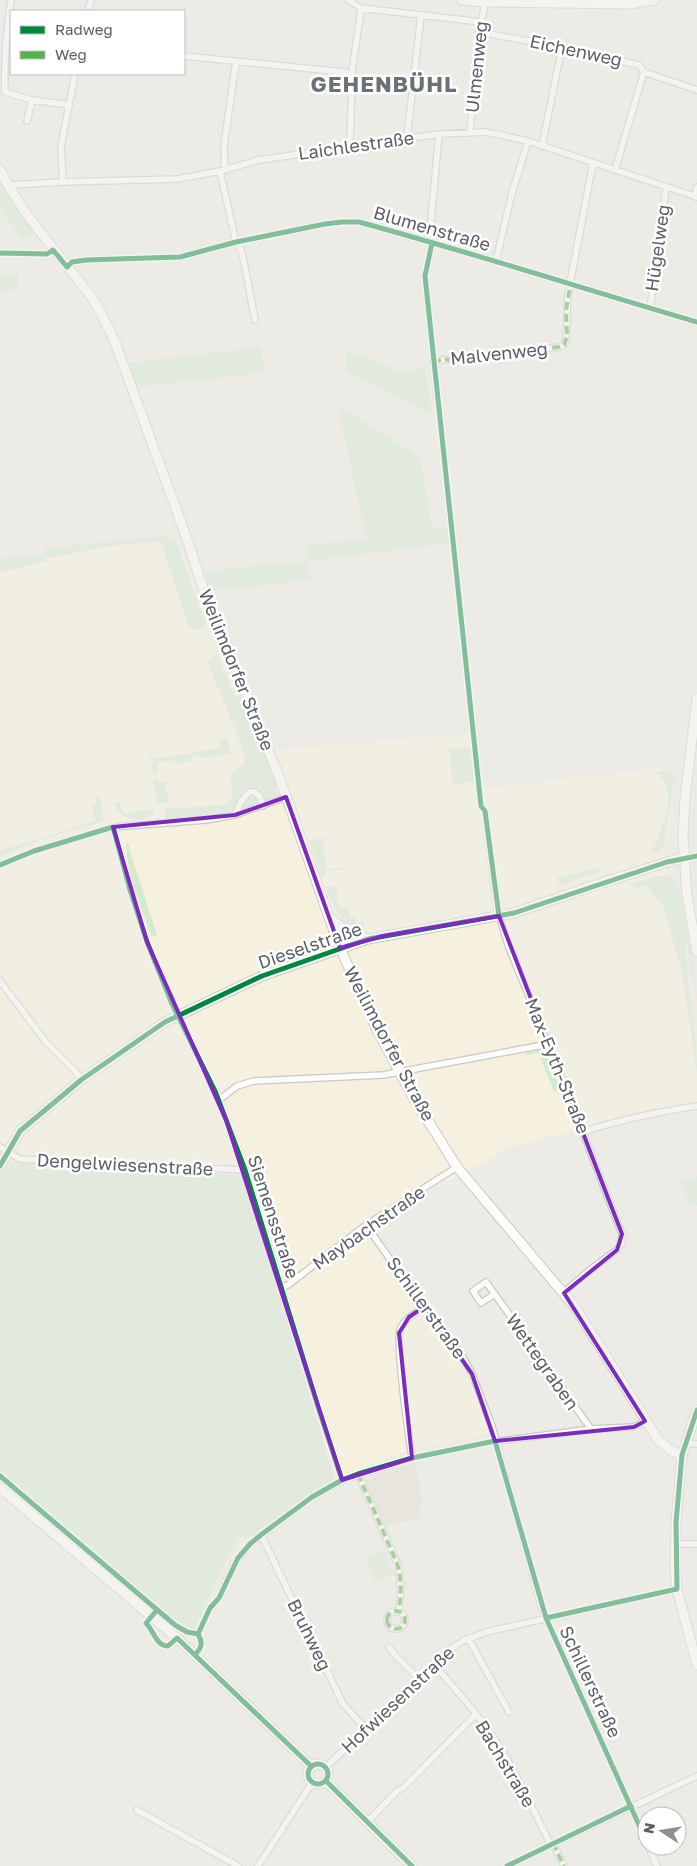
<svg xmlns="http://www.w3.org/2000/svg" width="697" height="1866" font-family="'Golos Text',sans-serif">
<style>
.commercial{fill:#f6f1de}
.education{fill:#dfddd6}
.green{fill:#d3e9d0}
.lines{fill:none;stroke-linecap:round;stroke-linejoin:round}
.street-casing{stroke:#c8c8c7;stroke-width:8}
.secondary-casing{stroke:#c8c9c8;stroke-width:11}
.street{stroke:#fcfcfb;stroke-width:5.5}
.secondary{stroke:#fcfcfb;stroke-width:9}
.tram{stroke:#e3e2e3;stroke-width:1}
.quiet{stroke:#58b04a;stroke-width:4;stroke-dasharray:8 4;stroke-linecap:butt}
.cycleway-casing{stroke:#fff;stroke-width:8}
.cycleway{stroke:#00873e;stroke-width:5}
.marked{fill:none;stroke:#7b2cbf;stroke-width:4;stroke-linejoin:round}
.labels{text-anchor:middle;stroke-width:5;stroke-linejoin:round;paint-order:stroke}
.street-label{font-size:18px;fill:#5b5f65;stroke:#fff}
.district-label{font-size:22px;font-weight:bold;letter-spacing:1px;fill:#6c7177;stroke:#fff}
</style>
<rect width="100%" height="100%" fill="#ecebe6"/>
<!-- commercial -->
<path class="commercial" d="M176 537 259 754 276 801 286 797 266 753 275 750 472 733 481 784 487 788 662 768 672 797 664 858 697 1053V1104L643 1112 510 1147 459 1176 413 1197 375 1225 368 1236 398 1279 441 1335 473 1386 488 1434 403 1452 336 1478 258 1223 129 1169 20 1162 0 1151V564L98 544Z"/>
<!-- education -->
<path class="education" d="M415 1463 422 1499 419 1518 386 1526 365 1480 387 1469Z"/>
<!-- green -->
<path class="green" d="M0 181 34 233 23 239 0 210Z
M18 273V290L0 291V274Z
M260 347 265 373 138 387 127 363Z
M345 351 392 367V371C404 375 413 370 424 365L433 416 347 372Z
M338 405 421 458 432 529 450 527 452 543 308 561 306 545 366 539Z
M162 536 175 538 206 623 201 629H190L161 541 111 546 47 558 46 557V561L0 572V559L46 553 45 548Z
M306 561 311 580 211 591 204 571Z
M217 654 235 696 242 697 274 766 277 793 263 806 235 815 165 822V809L224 805 231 800 233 790 230 774 243 764 245 754 207 661Z
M228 738 231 754 202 758 201 756 192 757V761L175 764 174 760 157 763 158 771 153 772 150 757 154 756V759L221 748 219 740Z
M470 747 474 782 453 784 449 749Z
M657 771 676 773 671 798 664 846 661 851 651 853C661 834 681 789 656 773Z
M154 779 171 784 165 786 169 802 158 804 153 782Z
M96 797H100L104 821 48 837 0 856V851L95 821 92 805 96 803Z
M119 802 124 814 155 808 151 817C133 822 121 821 114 803Z
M323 838 327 841 323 843 326 869 382 865 325 871 326 876 322 877 310 842 311 840Z
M126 843 129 844V848L157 935 152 937C142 911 126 871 126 843Z
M599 867 600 870 598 872 560 886 557 878Z
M656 876H673C682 891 683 908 686 925 692 954 697 983 697 1013L696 995 690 964 686 935C685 981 697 1027 697 1073L682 972 662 903 652 895 647 886 634 889 631 884Z
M337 886 338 908H348L350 918 355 917 356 923 364 921V927L346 924 335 909 326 887Z
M536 1049 546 1053 559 1086 557 1090 554 1091 538 1053 527 1055 526 1051Z
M10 1163 245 1175 334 1479 255 1536 239 1537 217 1579 195 1631 184 1628 0 1471V1173Z
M697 1177V1206L691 1207 681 1182Z
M384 1549 394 1573 375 1581 365 1557Z"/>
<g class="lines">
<!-- street casing -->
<g class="street-casing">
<path id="street" d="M11 0C6 31 4 61 5 92L32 100 69 105
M348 0 361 8 481 22
M88 11 91 0
M479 32 562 47 639 65 644 72 697 90
M184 56 352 73
M27 121 32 100
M470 132 479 32 486 0
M407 138 421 15
M542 146 562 47
M350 147 352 73 361 8
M225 170 224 146 236 61
M615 170 644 72
M220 171 236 242 242 252 255 320
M63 182 61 147 75 74
M7 185 63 182 177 179 220 171 259 160 439 134 486 132 528 141 697 197
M695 197 697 187
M429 242 439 134
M432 243 425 276 438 402
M496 261 512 193 528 141
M67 267 72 262 86 260 180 257 236 242 325 224 342 222H359C473 253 584 289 697 322
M650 309 666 188
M433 361 560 347 564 345C569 335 566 308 568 294L593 163
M485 811 497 908 509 948 549 1044 622 1234V1243L617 1250 591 1269 563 1293
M235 815 240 803 249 792H255L260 797 263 806
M113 827 130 890 147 942 172 1004 215 1091 245 1170 318 1407 342 1480
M684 857 697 856
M0 865 34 851 113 827 206 820 235 815 286 797
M0 981 46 1042 76 1072 81 1080
M219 1100 237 1086 254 1081 383 1075 549 1044
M583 1132C621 1119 658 1112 697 1106
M0 1147 20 1159 245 1170
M366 1225 413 1292 460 1352 472 1374 492 1426 542 1609 647 1843
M281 1287 288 1285 366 1225 457 1167
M495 1294 481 1303 473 1291 486 1282 591 1429
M685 1443 697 1444
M412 1458C409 1437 394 1339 401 1327 406 1318 417 1312 425 1306
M358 1474 397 1563C402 1580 401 1594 399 1611
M262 1534 263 1539 343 1704 366 1729
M675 1544H697
M219 1598 233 1566 250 1544 312 1497 346 1479 412 1458 485 1443 591 1429 634 1427 645 1421
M387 1620a9 9 0 1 1 18 0a9 9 0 1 1-18 0Z
M468 1638 509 1712
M389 1647 394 1654 418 1678
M433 1664C460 1694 487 1724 507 1759 523 1787 536 1816 551 1845
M326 1767 449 1650 463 1641 486 1632 677 1589
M137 1810 238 1866
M367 1822 398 1790 403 1788 476 1714
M553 1843 564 1866
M648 1846 657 1866
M258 1866 312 1783
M507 1866 697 1776"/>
</g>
<!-- secondary casing -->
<g class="secondary-casing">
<path id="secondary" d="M462 0 486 2 629 4 654 0
M0 170C24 218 61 255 92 298 101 312 108 327 115 342L186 536 205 594 280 779 340 948 377 1030 413 1097 457 1167 575 1307 659 1441 672 1451 682 1455
M697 698 685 798 683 837 687 896 697 952
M330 918 346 931 368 939
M0 1166 20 1131 81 1080 165 1022 262 976 368 939 514 913 601 883 684 857
M697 1410 682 1455 676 1522 675 1569 677 1589 697 1665
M0 1488 177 1638 311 1766
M308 1774a10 10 0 1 1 20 0a10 10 0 1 1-20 0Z
M326 1781 412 1866"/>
</g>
<!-- street -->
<use href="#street" class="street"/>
<!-- secondary -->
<use href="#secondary" class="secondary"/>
<!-- tram -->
<path class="tram" d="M697 766 693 832 697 897
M693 1852 697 1861"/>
<!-- quiet -->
<path class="quiet" d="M433 361 560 347 564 345 567 336 566 311 570 286
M358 1474 397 1563C402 1580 401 1594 399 1611
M387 1620a9 9 0 1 1 18 0a9 9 0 1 1-18 0Z
M553 1843 564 1866"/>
<!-- cycleway casing -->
<g class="cycleway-casing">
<path id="cycleway" d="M432 243 425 276 481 806 485 811 499 916
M0 253 47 254 53 250 67 267 72 262 86 260 180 257 236 242 325 224 342 222H359C473 253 584 289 697 322
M0 865 34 851 113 827 130 890 147 942 172 1004 215 1091 245 1170 318 1407 342 1480
M0 1166 20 1131 81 1080 165 1022 262 976 368 939 514 913 667 862 697 856
M0 1476 175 1625 187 1632 198 1634C203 1643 202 1647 195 1655
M157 1610 146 1623C154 1631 156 1646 168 1646L177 1638 311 1766
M546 1618 677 1589 676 1522 682 1455 697 1410
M198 1634 210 1608 219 1598 238 1558 250 1544 262 1534 312 1497 342 1480 358 1474 412 1458 495 1441 546 1618 647 1843
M308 1774a10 10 0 1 1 20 0a10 10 0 1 1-20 0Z
M326 1781 412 1866
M507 1866 631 1806"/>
</g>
<!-- cycleway -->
<use href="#cycleway" class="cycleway"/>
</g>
<!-- marked area -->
<path d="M0 0H697V1866H0ZM286 797 340 948 383 936 499 916 622 1234 617 1250 564 1293 645 1421 634 1427 495 1441 472 1374 425 1306 409 1317 399 1333 412 1458 342 1480 226 1120 147 942 113 827 235 815Z" fill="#ecebe6" fill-opacity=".55" fill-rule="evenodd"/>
<path class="marked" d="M286 797 340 948 383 936 499 916 622 1234 617 1250 564 1293 645 1421 634 1427 495 1441 472 1374 425 1306 409 1317 399 1333 412 1458 342 1480 226 1120 147 942 113 827 235 815Z"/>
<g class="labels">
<!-- street labels -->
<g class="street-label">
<text transform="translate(576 51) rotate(12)" y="6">Eichenweg</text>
<text transform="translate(477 67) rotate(-84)" y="6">Ulmenweg</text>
<text transform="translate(356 146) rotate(-8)" y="6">Laichlestraße</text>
<text transform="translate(432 229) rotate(16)" y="6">Blumenstraße</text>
<text transform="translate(658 248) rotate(-82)" y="6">Hügelweg</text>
<text transform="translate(499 354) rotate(-6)" y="6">Malvenweg</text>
<text transform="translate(236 670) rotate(68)" y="6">Weilimdorfer Straße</text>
<text transform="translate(310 946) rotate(-19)" y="6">Dieselstraße</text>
<text transform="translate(389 1044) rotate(62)" y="6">Weilimdorfer Straße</text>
<text transform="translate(557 1066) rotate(68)" y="6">Max-Eyth-Straße</text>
<text transform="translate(125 1165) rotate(3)" y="6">Dengelwiesenstraße</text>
<text transform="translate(273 1217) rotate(72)" y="6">Siemensstraße</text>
<text transform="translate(369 1228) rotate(-35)" y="6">Maybachstraße</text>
<text transform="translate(426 1308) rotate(54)" y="6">Schillerstraße</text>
<text transform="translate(542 1362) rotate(55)" y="6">Wettegraben</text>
<text transform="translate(309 1635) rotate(64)" y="6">Bruhweg</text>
<text transform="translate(590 1682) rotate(65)" y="6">Schillerstraße</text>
<text transform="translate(398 1700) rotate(-43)" y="6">Hofwiesenstraße</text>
<text transform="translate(505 1764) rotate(59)" y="6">Bachstraße</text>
</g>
<!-- district labels -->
<g class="district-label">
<text x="384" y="92">GEHENBÜHL</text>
</g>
</g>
<!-- legend -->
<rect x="10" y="10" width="175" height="65" fill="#ffffff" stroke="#bdbfc1"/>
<rect x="20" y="26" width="25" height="8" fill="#00873e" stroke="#bdbfc1"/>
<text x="55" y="35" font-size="15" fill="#5b5f65">Radweg</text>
<rect x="20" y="51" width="25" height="8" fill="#58b04a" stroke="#bdbfc1"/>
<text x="55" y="60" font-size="15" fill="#5b5f65">Weg</text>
<!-- north arrow -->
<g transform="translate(662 1831) rotate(282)"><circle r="24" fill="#ffffff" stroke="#bdbfc1"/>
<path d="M0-4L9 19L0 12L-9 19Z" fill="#8e9092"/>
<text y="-8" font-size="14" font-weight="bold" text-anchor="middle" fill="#5b5f65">N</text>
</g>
</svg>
